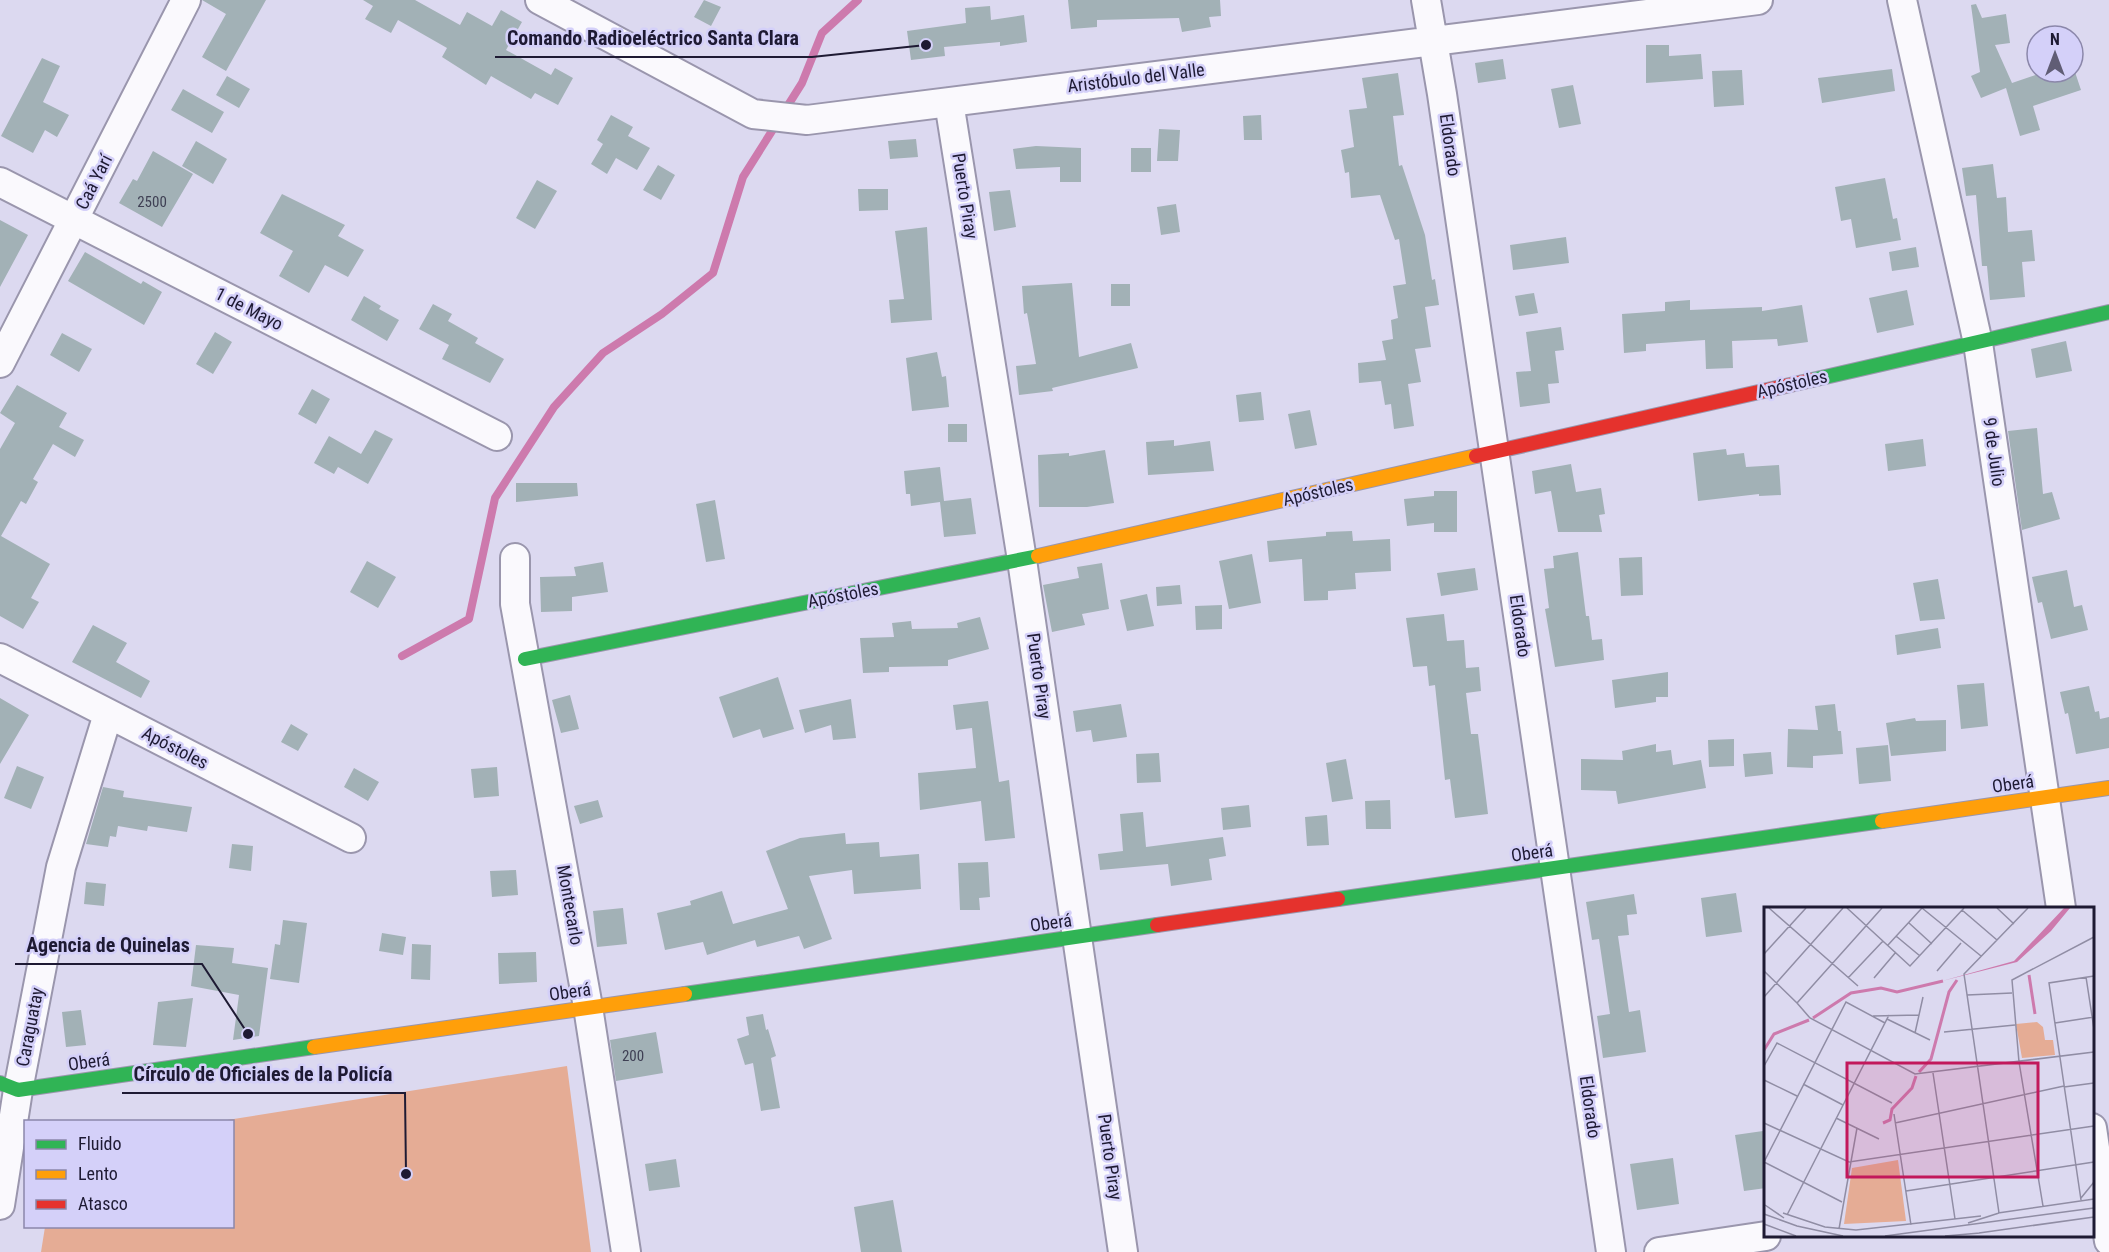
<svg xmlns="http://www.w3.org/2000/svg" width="2109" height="1252" font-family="'Roboto Condensed',sans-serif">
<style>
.green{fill:#e5ac95}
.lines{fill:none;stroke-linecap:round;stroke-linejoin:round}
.stream{stroke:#cd7aad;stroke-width:8}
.building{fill:#a2b1b6}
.street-casing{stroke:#9a96ad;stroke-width:32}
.fast-casing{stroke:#9a96ad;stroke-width:16}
.slow-casing{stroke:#9a96ad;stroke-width:16}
.jam-casing{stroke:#9a96ad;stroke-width:16}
.street{stroke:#faf9fd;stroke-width:28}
.fast{stroke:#30b455;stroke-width:14}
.slow{stroke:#ff9f0a;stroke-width:14}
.jam{stroke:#e5322d;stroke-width:14}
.labels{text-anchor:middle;stroke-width:5;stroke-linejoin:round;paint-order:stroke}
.number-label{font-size:15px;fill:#3f4054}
.street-label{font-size:18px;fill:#1e1a33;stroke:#d4d0f9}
.inset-river{fill:none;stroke:#cd7aad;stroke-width:3}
.inset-road{fill:none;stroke:#908da4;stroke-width:1.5}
.view{fill:#c2185b;fill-opacity:0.15;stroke:#c2185b;stroke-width:3}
.inset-edge{fill:none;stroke:#1e1a33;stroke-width:3}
.leader{fill:none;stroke:#1e1a33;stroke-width:2}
.callout-dot{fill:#1e1a33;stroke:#d4d0f9;stroke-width:2}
.callout-label{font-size:20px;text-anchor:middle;font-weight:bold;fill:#1e1a33;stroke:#d4d0f9;stroke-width:5;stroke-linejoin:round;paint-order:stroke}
</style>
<rect width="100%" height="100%" fill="#dcd9f0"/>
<!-- green -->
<path class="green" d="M567 1066 591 1252H41L45 1227 232 1226V1122L221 1121Z"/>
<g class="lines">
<!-- stream -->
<path class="stream" d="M785 110 802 83 822 33 858 0
M402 656 469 619 495 498 554 407 603 353 662 314 713 273 743 177 777 123"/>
</g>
<!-- building -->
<path class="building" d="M202 0H266L226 71 202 57 226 14Z
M363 0H415L460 25 467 12 492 26 501 10 522 22 506 50 551 75 555 68 573 78 558 105 535 93 531 99 491 76 486 85 442 57 447 48 398 20 391 33 365 19 373 6Z
M704 0 721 7 711 26 694 17Z
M1068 0H1220L1221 16 1209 17 1211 27 1182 32 1179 18 1097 20V27L1071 29Z
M1976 4 1982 18 2006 14 2010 43 1995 45 2012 83 2044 72H2075L2081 90 2033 106 2040 130 2020 136 2006 88 1981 98 1971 76 1980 72 1971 5Z
M990 6 991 20 1024 15 1027 42 1000 46V42L944 47 945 56 911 60 907 31 966 23 965 8Z
M1646 45H1669V56L1701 54 1703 79 1646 83Z
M42 58 60 66 43 102 69 115 57 137 45 130 33 153 1 136Z
M1503 59 1506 79 1478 83 1475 63Z
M1892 69 1895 91 1822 103 1818 78Z
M1742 70 1744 105 1714 107 1712 71Z
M1398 73 1404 115 1393 116 1399 166 1402 165 1425 235 1432 280 1435 279 1439 305 1425 307 1431 347 1415 349 1421 382 1408 384 1414 426 1394 429 1391 404 1385 405 1381 381 1359 383 1358 363 1386 360 1382 341 1393 339 1391 320 1398 318 1393 286 1406 284 1399 239 1395 240 1380 195 1351 198 1349 172 1345 173 1341 150 1354 147 1349 110 1367 108 1362 78Z
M227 76 250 89 239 108 216 95Z
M1573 85 1581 124 1559 128 1551 89Z
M183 89 224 112 212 133 171 110Z
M611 115 633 127 628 136 650 148 637 170 616 158 607 174 591 164 603 144 597 140Z
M1261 115 1262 140H1244L1243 116Z
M1159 129 1180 130 1178 161H1157Z
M916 139 918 157 890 159 888 141Z
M196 141 227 159 213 184 182 166Z
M1036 146 1081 148V182H1060V167L1016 169 1013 149Z
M1131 148H1151V172H1131Z
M153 151 193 174 162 227 119 203 133 179 137 181Z
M1993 164 1997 198 2006 197 2008 232 2032 230 2035 261 2022 262 2025 297 1990 300 1987 266H1982L1976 195 1966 196 1962 168Z
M658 165 675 175 661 200 643 190Z
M1885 178 1893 219 1897 218 1901 240 1856 248 1851 219 1841 221 1835 187Z
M537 180 557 191 535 229 516 218Z
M858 189H888V210L859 211Z
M1010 190 1016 227 994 231 989 192Z
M282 194 345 225 338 236 364 250 348 277 325 265 309 293 279 276 293 251 260 233Z
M1176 204 1180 232 1161 235 1157 207Z
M0 220 28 235 0 287Z
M927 227 932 320 891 323 889 300 904 299 895 231Z
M1566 237 1569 263 1513 270 1510 245Z
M1916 247 1919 267 1892 271 1889 252Z
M85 252 141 284 143 281 162 292 144 325 68 281Z
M1072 283 1079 357 1131 343 1138 368 1052 388 1053 391 1019 395 1016 366 1036 364 1027 313 1024 314 1022 286Z
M1111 284H1130V306H1111Z
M1907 290 1914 325 1877 333 1869 298Z
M1534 293 1538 313 1519 316 1515 296Z
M364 296 381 306 379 309 399 320 387 341 351 320Z
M1690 300V310L1762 307V311L1802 305 1808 342 1778 346 1777 339 1732 341 1733 368 1706 369 1705 340 1646 344V351L1624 353 1622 314 1665 311V302Z
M433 304 452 314 448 321 478 338 475 343 504 359 490 383 442 359 449 345 419 329Z
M1561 327 1564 350 1555 351 1559 383 1548 384 1550 403 1520 407 1516 372 1531 371 1526 332Z
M215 332 232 342 213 374 196 364Z
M62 333 92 349 79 372 50 355Z
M2066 341 2072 371 2036 378 2031 349Z
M937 352 942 377 946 376 949 407 912 411 906 358Z
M17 385 67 413 59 427 84 440 75 457 53 444 33 479 38 482 26 504 21 501 1 536 50 564 31 598 39 602 23 629 0 616V449L15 423 0 413Z
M312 389 330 399 316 424 298 414Z
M1261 392 1264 420 1239 422 1236 395Z
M1310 410 1317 445 1295 449 1288 414Z
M948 424H967V442H948Z
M2037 428 2043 494 2052 492 2060 519 2022 530 2008 431Z
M375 430 393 439 368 484 338 467 334 474 314 463 329 436 361 454Z
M1923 439 1926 466 1888 471 1885 444Z
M1174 440V446L1210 441 1214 471 1148 475 1146 442Z
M1726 449 1727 455 1744 453 1746 467 1779 465 1781 495 1759 496V494L1698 501 1693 453Z
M1105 450 1114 503 1087 507H1039L1038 455 1069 453V456Z
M1571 464 1576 492 1601 488 1605 514 1599 515 1602 532H1558L1551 491 1535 494 1532 471Z
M940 467 944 501 971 498 976 534 944 537 940 502 911 506 910 494H906L904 471Z
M516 483H577L578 496 516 502Z
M1434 491H1457V532H1434V523L1407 526 1404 499 1434 496Z
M715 500 725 559 706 562 696 504Z
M1352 531 1353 541 1390 539 1391 571 1355 573 1356 589 1328 591V600L1304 601 1302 559 1269 562 1267 541 1326 536V532Z
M1578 552 1586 616H1589L1592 640 1602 639 1604 660 1555 667 1545 609 1549 608 1544 569 1554 568 1553 556Z
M1252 554 1261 603 1229 609 1219 561Z
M1642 557 1643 595 1621 596 1619 558Z
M367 561 396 577 378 608 350 592Z
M603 562 608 592 572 597V611L541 612 540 577 576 576 574 567Z
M1102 563 1109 609 1082 614 1085 625 1052 632 1043 585 1079 578 1077 567Z
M1475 568 1478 590 1441 596 1437 573Z
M2067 570 2074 607 2082 605 2088 630 2051 639 2042 602 2038 603 2032 577Z
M1938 579 1945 619 1920 621 1913 583Z
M1180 585 1182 604 1157 606 1156 587Z
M1147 594 1154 626 1127 631 1120 600Z
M1222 605V629L1196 630 1195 606Z
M1444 614 1447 641 1464 640 1466 668 1479 667 1481 691 1466 693 1471 734H1478L1488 814 1455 818 1450 779 1445 780 1435 685 1429 686 1427 666 1413 667 1406 618Z
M980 617 989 649 948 660V666L889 667V672L863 673 860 638 894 637 892 623 911 621 912 629 958 628 957 623Z
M93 625 127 643 116 662 150 681 141 698 72 662Z
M1938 628 1941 648 1897 655 1895 635Z
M1668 672V697H1656V702L1615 708 1612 680Z
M778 677 794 729 763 738 760 729 733 738 719 697Z
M1984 683 1988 726 1961 729 1957 685Z
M2089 686 2095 712 2099 711 2100 719 2109 717V748L2076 754 2068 713 2065 714 2060 692Z
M570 695 579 729 561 733 552 700Z
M0 698 29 715 0 764Z
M851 699 856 738 833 740 831 725 805 733 799 710Z
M988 701 999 782 1009 780 1015 838 985 841 981 801 920 810 918 773 976 768 972 728 956 730 953 705Z
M1121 704 1127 737 1093 742 1091 730 1076 732 1073 711Z
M1835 704 1838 731H1841L1843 754 1813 756V768L1787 767 1788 729 1818 730 1815 706Z
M1915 718 1916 721 1946 720V751L1891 756 1886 723Z
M291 724 308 734 298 751 281 742Z
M1734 739V766L1709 767 1708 740Z
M1656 744V752L1671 750 1673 765 1701 760 1706 788 1618 804 1616 791 1581 790V759L1623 760 1622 751Z
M1888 745 1891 781 1859 784 1856 748Z
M1771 752 1773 774 1745 777 1743 754Z
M1159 753 1161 782 1137 783 1136 754Z
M1346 759 1353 799 1332 802 1326 763Z
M17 766 44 777 31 809 4 798Z
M497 767 499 796 474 798 471 769Z
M354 768 379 782 368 801 344 787Z
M103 787 124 791 123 797 192 807 187 832 148 826 147 831 118 826 116 837 110 836 108 847 86 844Z
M598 800 603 817 580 824 574 806Z
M1390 800 1391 829H1366L1365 801Z
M1249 805 1251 827 1223 830 1221 808Z
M1143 812 1146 847 1223 837 1226 856 1209 859 1212 880 1171 886 1168 864 1100 870 1098 854 1123 851 1120 814Z
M1327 815 1329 845 1307 846 1305 817Z
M845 833 846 844 879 842 880 857 919 854 921 889 854 894 852 870 809 876 832 939 804 949 799 936 757 947 755 940 707 955 703 942 665 950 657 913 691 905 690 901 722 891 733 924 788 909 766 851 800 838Z
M232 844 253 846 251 871 229 868Z
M988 862 990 897 979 898 980 910H960L958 863Z
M516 870 518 895 492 897 490 871Z
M86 882 106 884 104 906 84 904Z
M1736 893 1742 932 1706 937 1701 898Z
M1634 894 1637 914 1627 915 1629 935 1618 936 1629 1012 1640 1010 1646 1052 1603 1058 1597 1016 1610 1014 1599 939 1592 940 1586 902Z
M623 908 627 944 597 947 593 911Z
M283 920 307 923 299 983 270 979 275 944 280 945Z
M382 933 406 937 403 955 379 951Z
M412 944 431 945 430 980 411 979Z
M196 945 234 948 232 963 268 968 259 1036 233 1040 239 995 191 986Z
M536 952 537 982 499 984 498 953Z
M193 998 186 1047 153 1045 158 1002Z
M81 1010 86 1045 66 1047 62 1012Z
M763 1014 766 1030 768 1029 776 1056 771 1058 780 1108 761 1111 753 1063 745 1065 737 1039 749 1035 746 1017Z
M656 1032 663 1073 616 1081 610 1040Z
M1763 1131 1766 1188 1744 1191 1735 1135Z
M1673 1158 1679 1204 1637 1210 1630 1164Z
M676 1159 680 1187 649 1191 645 1164Z
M893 1200 902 1252H861L854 1207Z"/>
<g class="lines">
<!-- street casing -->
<g class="street-casing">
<path id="street" d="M540 0 753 114 807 120 1758 0
M1426 0 1442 94 1611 1252
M1902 0 1978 343 2061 908
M949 102 1022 560 1123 1252
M0 182 497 436
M0 363 186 0
M515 558V604L588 1007 626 1252
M0 658 351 838
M2092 1128 2109 1241
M0 1205 18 1090 61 867 108 714
M1659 1252 1766 1236"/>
</g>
<!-- fast casing -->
<g class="fast-casing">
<path id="fast" d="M1812 380 2109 312
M525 659 1038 556
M1338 899 1882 821
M685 994 1157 925
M0 1083 18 1090 314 1047"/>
</g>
<!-- slow casing -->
<g class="slow-casing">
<path id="slow" d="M1038 556 1476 456
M1882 821 2109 788
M314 1047 685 994"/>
</g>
<!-- jam casing -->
<g class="jam-casing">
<path id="jam" d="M1476 456 1812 380
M1157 925 1338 899"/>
</g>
<!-- street -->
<use href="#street" class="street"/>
<!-- fast -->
<use href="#fast" class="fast"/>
<!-- slow -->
<use href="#slow" class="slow"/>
<!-- jam -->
<use href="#jam" class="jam"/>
</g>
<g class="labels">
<!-- number labels -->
<g class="number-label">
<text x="152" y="207">2500</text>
<text x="633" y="1061">200</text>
</g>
<!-- street labels -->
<g class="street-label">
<text transform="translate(1136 78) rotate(-7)" y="6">Aristóbulo del Valle</text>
<text transform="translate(1450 145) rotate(82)" y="6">Eldorado</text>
<text transform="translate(94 182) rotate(-63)" y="6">Caá Yarí</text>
<text transform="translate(965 196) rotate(81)" y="6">Puerto Piray</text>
<text transform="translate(249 309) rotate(27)" y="6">1 de Mayo</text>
<text transform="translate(1792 384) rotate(-13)" y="6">Apóstoles</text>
<text transform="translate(1994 452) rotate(82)" y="6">9 de Julio</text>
<text transform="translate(1318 492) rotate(-13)" y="6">Apóstoles</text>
<text transform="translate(843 595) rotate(-11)" y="6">Apóstoles</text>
<text transform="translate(1520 626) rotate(82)" y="6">Eldorado</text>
<text transform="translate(1039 676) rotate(82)" y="6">Puerto Piray</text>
<text transform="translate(175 748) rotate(27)" y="6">Apóstoles</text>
<text transform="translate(2013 784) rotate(-8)" y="6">Oberá</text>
<text transform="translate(1532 853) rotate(-8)" y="6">Oberá</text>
<text transform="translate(570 905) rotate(80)" y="6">Montecarlo</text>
<text transform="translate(1051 923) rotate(-8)" y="6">Oberá</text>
<text transform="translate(570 992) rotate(-8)" y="6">Oberá</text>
<text transform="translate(30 1027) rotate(-79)" y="6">Caraguatay</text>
<text transform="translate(89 1062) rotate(-8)" y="6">Oberá</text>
<text transform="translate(1590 1107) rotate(82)" y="6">Eldorado</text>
<text transform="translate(1110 1157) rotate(82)" y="6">Puerto Piray</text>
</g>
</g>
<!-- overview -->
<g transform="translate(1764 907)">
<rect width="330" height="330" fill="#dcd9f0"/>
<path d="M273 115 279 120 281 133H289L291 148 258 151 252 117ZM134 253 142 314 80 317 88 261Z" fill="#e5ac95"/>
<path d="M300 1H306L287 24 253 55 178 74 250 54Z" fill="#cd7aad"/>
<path class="inset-river" d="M265 68 271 107M49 111 87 86 117 81 133 85 179 74M0 143 10 127 45 113M155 165 167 152 185 85 193 73M119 216 126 213 128 202 148 181 152 169"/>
<path class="inset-road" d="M5 1 94 79M83 1 146 59 200 1M118 1 33 96 46 111 151 167 330 145M158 1 217 49M233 1 250 17M198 3 233 33M145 16 168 37M132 29 156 49M124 38 158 1M0 47 42 1M0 64 33 96M173 64 197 36M322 70 330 122M84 71 119 34M110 71 132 45M203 88 248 86M0 90 79 1M109 109 155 108M123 112 166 133M291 116 330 110M180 125 251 118M151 126 159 90M0 159 13 136 128 196M169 166 191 312M0 173 33 189M39 177 79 198M300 180 330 176M130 207 147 318M72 211 115 232M0 216 85 255 330 219M131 216 300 179M0 255 82 95 121 116M0 255 78 295M142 284 330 255M317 291 330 275M317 293 285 76 330 69M1 298 20 311M279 299 255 155 248 73 330 30M19 306 61 320 92 323 217 309M234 306 330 292M235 306 200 67 264 1M0 307 33 319 79 329M23 308 125 108M204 316 235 306M0 317 32 329M75 322 93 221M215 326 330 310M121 329 330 301M181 329 216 326"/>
<path class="view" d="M83 156H274V270H83Z"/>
<rect width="330" height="330" class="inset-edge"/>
</g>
<!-- callouts -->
<path class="leader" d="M926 45L812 57H495M248 1034L202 964H15M406 1174L405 1093H122"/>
<g class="callout-dot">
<circle cx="926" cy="45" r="6"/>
<circle cx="248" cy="1034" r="6"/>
<circle cx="406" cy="1174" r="6"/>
</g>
<g class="callout-label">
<text x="653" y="45">Comando Radioeléctrico Santa Clara</text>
<text x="108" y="952">Agencia de Quinelas</text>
<text x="263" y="1081">Círculo de Oficiales de la Policía</text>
</g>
<!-- legend -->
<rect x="24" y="1120" width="210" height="108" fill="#d4d0f9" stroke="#8b87aa" stroke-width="1.5"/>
<rect x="36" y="1140" width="30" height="9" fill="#30b455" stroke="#8b87aa" stroke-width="1.5"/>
<text x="78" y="1150" font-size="18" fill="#1e1a33">Fluido</text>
<rect x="36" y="1170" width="30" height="9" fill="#ff9f0a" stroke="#8b87aa" stroke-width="1.5"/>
<text x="78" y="1180" font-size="18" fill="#1e1a33">Lento</text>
<rect x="36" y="1200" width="30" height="9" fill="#e5322d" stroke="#8b87aa" stroke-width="1.5"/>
<text x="78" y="1210" font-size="18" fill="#1e1a33">Atasco</text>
<!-- north arrow -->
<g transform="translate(2055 54)"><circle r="28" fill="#d4d0f9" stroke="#8b87aa" stroke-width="1.5"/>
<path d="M0-4.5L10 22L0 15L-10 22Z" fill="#605d75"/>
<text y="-9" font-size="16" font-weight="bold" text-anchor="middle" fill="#1e1a33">N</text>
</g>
</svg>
